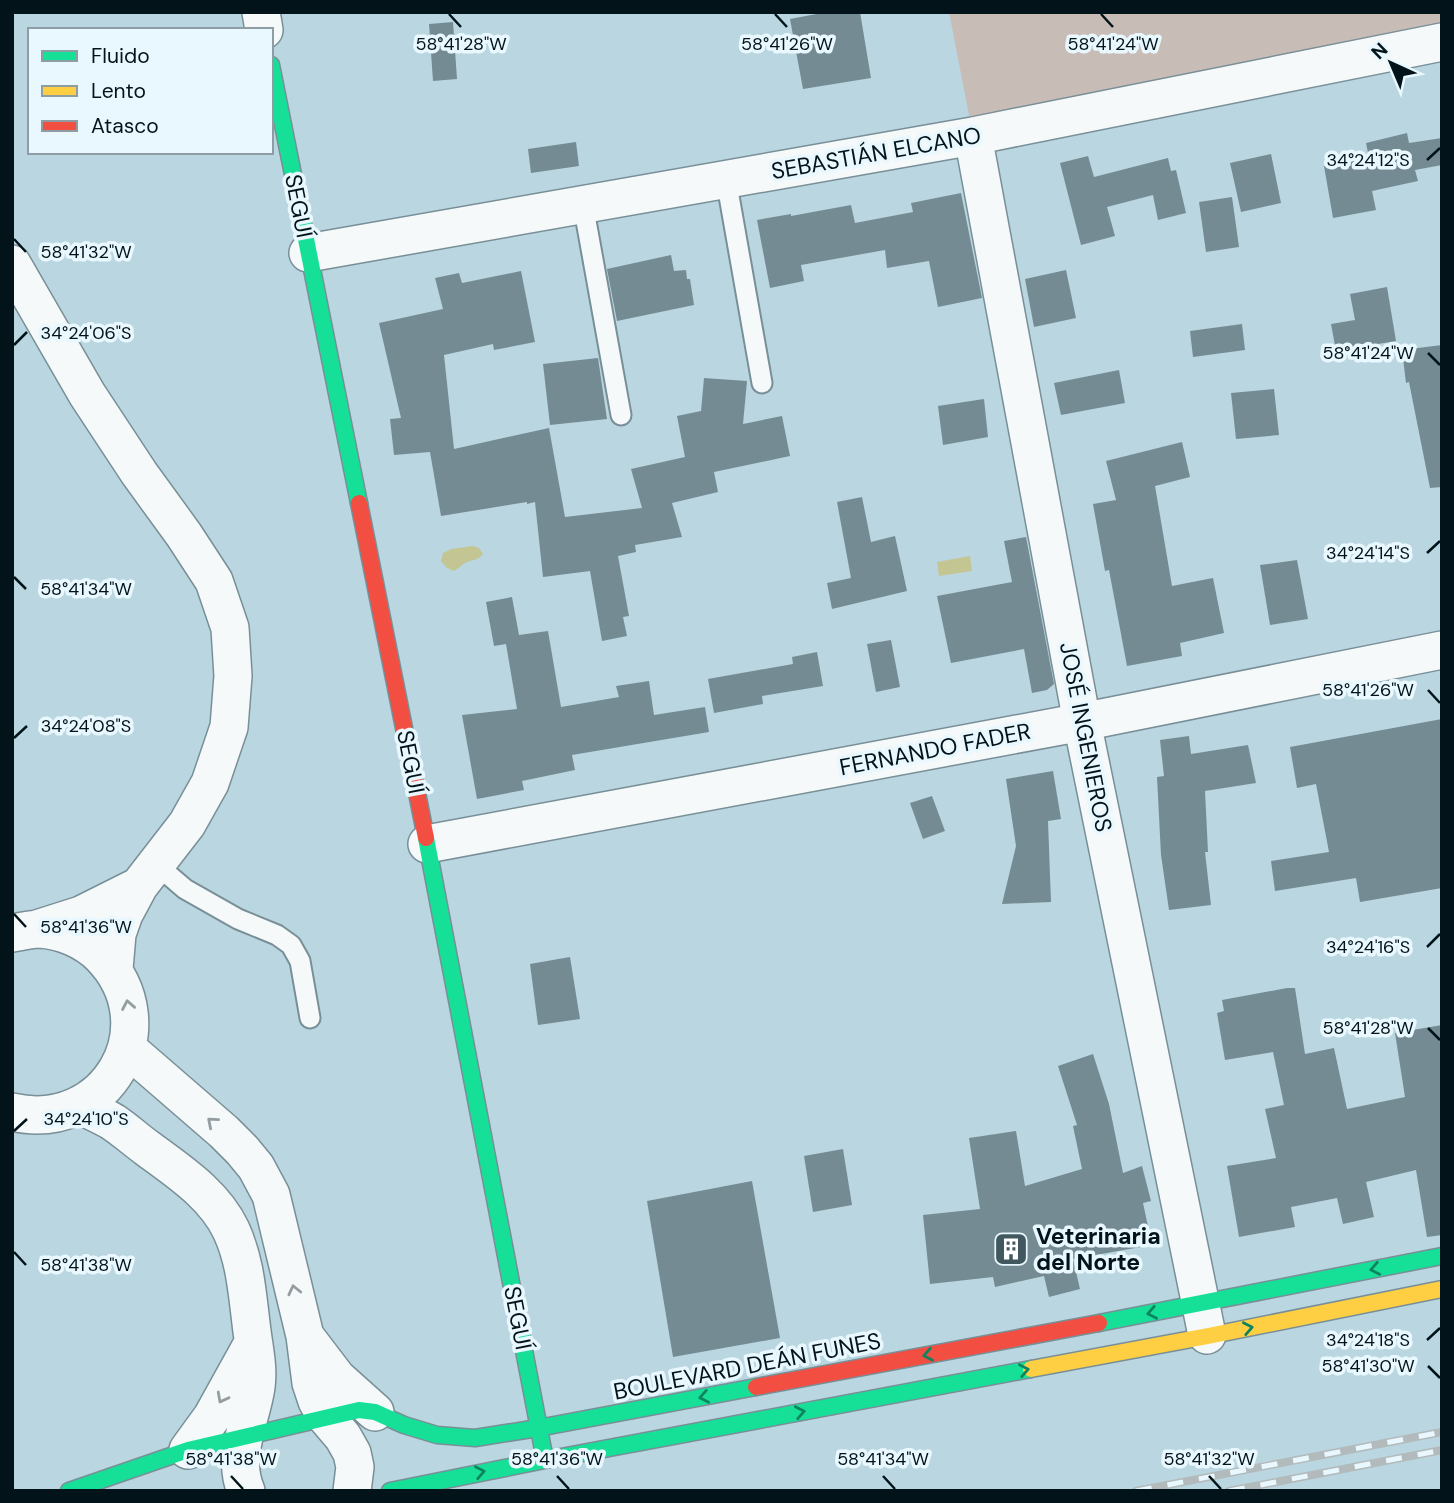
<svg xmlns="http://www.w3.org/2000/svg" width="1454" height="1503" font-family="'DM Sans',sans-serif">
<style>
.green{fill:#c8bcb6}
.water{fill:#c3c592}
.building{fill:#758b93}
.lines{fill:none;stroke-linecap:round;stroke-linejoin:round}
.lane-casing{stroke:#798f97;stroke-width:23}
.street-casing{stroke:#798f97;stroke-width:40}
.fast-casing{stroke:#798f97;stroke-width:19}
.slow-casing{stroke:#798f97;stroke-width:19}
.jam-casing{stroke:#798f97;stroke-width:19}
.lane{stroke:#f5f9fa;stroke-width:19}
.street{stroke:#f5f9fa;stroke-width:37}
.fast{stroke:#16e098;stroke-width:16}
.slow{stroke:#ffcf43;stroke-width:16}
.jam{stroke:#f24e42;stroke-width:16}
.rail-casing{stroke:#b3babc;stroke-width:8}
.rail{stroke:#e9f8fe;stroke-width:5;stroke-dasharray:16;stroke-linecap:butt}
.oneway{stroke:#949da0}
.oneway2{stroke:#0d845f}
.ticks{fill:none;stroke:#02141a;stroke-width:2.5}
.labels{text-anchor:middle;stroke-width:7;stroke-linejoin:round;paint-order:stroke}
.street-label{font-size:23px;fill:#02141a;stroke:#e9f8fe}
.poi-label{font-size:23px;font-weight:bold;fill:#02141a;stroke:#e9f8fe;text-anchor:start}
.ticks-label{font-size:18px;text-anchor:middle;fill:#02141a;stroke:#e9f8fe;stroke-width:7;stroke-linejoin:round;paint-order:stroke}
</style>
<rect width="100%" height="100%" fill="#bad6e0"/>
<!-- green -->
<path class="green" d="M949 12H1442V42L973 136Z"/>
<!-- water -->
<path class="water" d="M473 546 479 548 483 554C478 561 472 559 465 563 460 566 459 569 453 571L446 567 441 561 443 553 451 549Z
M970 556 972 571 939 576 937 562Z"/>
<!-- building -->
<path class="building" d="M827 12H860L871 78 803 89 790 19Z
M453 22 457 79 433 81 429 24Z
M1407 133 1409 143 1442 138V165L1415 170 1418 181 1372 191 1376 210 1333 218 1324 166 1369 158 1366 143Z
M576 142 579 166 531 173 528 149Z
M1271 154 1281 203 1241 212 1230 163Z
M1088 156 1094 177 1168 158 1171 171 1176 170 1186 213 1158 220 1153 195 1107 207 1115 236 1081 245 1060 163Z
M961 193 982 298 938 307 929 261 887 268 885 250 801 265 804 281 770 288 757 220 791 214V216L851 205 855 223 913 212 911 203Z
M1232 197 1239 247 1206 252 1199 202Z
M671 255 674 271 686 270 687 279H690L694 305 617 321 607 269Z
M1066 270 1076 318 1034 327 1025 279Z
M521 271 535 342 494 350 493 344 444 355 454 449 549 428 565 517 642 508 631 469 685 457 677 416 701 411 704 378 747 381 743 424 782 416 790 456 714 472 718 492 672 503 682 537 635 545 636 552 618 556 629 616 623 617 627 636 602 641 590 571 543 577 535 502 527 504V502L441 516 430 452 394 455 390 419 401 418 379 323 443 309 435 278 459 273 462 283Z
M1387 287 1396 341 1336 351 1331 324 1355 320 1350 294Z
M1242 324 1245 350 1193 357 1190 331Z
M1442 345V487L1430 488 1409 382 1406 383 1402 350Z
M598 358 607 419 550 425 543 364Z
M1119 370 1125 403 1061 415 1054 383Z
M1274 389 1279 435 1236 439 1231 393Z
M984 399 988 437 943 445 938 406Z
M1182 442 1190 477 1155 486 1172 586 1213 578 1224 633 1180 643 1182 656 1127 666 1109 570 1105 571 1093 504 1116 500 1106 461Z
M862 497 871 542 895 536 907 591 832 609 827 583 851 578 837 502Z
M1026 537 1054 684 1047 690 1032 693 1024 649 951 663 937 596 1012 582 1004 541Z
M1297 560 1308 619 1270 625 1260 565Z
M512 597 519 635 548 631 561 707 619 697 616 686 649 681 654 715 705 707 709 732 572 755 575 770 522 781 524 790 477 799 462 715 517 709 506 644 494 646 486 602Z
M891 640 900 687 876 692 867 644Z
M817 652 823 686 762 696 763 704 714 713 708 679 793 664 792 657Z
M1442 719V888L1360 902 1356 878 1275 891 1271 861 1329 852 1316 784 1297 788 1290 747Z
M1189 736 1191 754 1248 745 1256 783 1205 791 1208 852H1205L1211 905 1169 910 1161 855 1157 777 1164 776 1160 740Z
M1053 771 1061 819 1048 821 1051 902 1002 904 1016 846 1006 779Z
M932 796 945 831 923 839 910 803Z
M570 957 580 1019 538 1025 530 964Z
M1287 988H1295L1305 1054 1334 1048 1347 1109 1405 1097 1395 1033 1442 1025V1235L1427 1237 1416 1170 1366 1182 1374 1217 1343 1224 1337 1198 1291 1207 1295 1227 1239 1237 1227 1166 1276 1158 1265 1109 1284 1105 1273 1052 1225 1060 1217 1013 1224 1011 1222 1000Z
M1093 1054 1109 1104 1123 1173 1142 1166 1151 1201 1143 1203 1152 1245 1073 1259 1080 1289 1049 1297 1044 1276 995 1287 993 1277 930 1284 923 1215 980 1209 969 1138 1016 1131 1025 1186 1082 1169 1073 1126 1077 1125 1058 1066Z
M843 1149 852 1205 813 1212 804 1156Z
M752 1181 780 1338 673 1357 647 1201Z"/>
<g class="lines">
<!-- lane casing -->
<g class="lane-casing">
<path id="lane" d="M726 179 762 383
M583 204 621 415
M157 865 185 889 238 919 277 935 291 945 300 961 310 1018"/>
</g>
<!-- street casing -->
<g class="street-casing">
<path id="street" d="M261 12 264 30
M973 136 1082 722 1207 1335
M308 253 973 136 1442 42
M12 264 87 394 139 473 184 535 214 581 230 628 233 676 229 727 210 783 187 824 139 886 124 914 117 934 114 969
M427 844 1082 722 1442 650
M37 929 81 915 139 886
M12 933C21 932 30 929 39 929 61 930 85 940 101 956 169 1026 107 1134 12 1112
M127 1048 224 1132 242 1150 256 1167 271 1195 305 1336 311 1383 317 1401 326 1417 343 1437 352 1453 355 1467 352 1491
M80 1105C91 1111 103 1116 113 1122 125 1130 136 1140 147 1148 178 1171 214 1194 231 1230 245 1260 247 1291 251 1323 253 1344 259 1365 256 1387 251 1421 231 1456 246 1491
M305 1336 337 1378 375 1412
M188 1450 212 1417 253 1343"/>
</g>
<!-- fast casing -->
<g class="fast-casing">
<path id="fast" d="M271 65 359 503
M426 838 545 1460
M1099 1323 1442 1256
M69 1491 188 1450 359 1410 375 1412 404 1425 437 1435 475 1438 538 1428 756 1387
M390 1491 545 1460 1031 1369"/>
</g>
<!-- slow casing -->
<g class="slow-casing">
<path id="slow" d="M1031 1369 1208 1336 1442 1289"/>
</g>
<!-- jam casing -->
<g class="jam-casing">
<path id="jam" d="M359 503 426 838
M756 1387 1099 1323"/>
</g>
<!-- lane -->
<use href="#lane" class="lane"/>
<!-- street -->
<use href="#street" class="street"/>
<!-- fast -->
<use href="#fast" class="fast"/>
<!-- slow -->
<use href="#slow" class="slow"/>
<!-- jam -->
<use href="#jam" class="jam"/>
<!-- rail casing -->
<g class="rail-casing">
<path id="rail" d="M1136 1491 1442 1432
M1229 1491 1442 1450"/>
</g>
<!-- rail -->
<use href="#rail" class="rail"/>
</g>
<!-- one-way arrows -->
<defs><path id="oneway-chevron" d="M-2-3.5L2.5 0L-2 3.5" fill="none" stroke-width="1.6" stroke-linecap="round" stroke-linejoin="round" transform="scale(1.75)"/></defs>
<g class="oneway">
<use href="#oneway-chevron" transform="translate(128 1005) rotate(-100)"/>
<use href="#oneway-chevron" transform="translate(212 1122) rotate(-139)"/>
<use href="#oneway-chevron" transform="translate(294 1290) rotate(-103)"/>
<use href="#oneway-chevron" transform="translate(222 1398) rotate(118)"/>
</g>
<g class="oneway2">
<use href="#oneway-chevron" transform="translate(1375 1269) rotate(169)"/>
<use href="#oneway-chevron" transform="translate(1152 1313) rotate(169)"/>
<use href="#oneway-chevron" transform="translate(1248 1328) rotate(-11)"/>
<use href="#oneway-chevron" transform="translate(928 1355) rotate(169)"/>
<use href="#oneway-chevron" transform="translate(1024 1370) rotate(-11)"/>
<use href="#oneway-chevron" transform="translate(704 1397) rotate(169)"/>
<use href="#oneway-chevron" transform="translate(800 1412) rotate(-11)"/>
<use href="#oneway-chevron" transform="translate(480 1472) rotate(-11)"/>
</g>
<!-- ticks -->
<path class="ticks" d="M449 14 461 27M775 14 787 27M1101 14 1113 27M1427 160 1440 148M14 239 26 252M14 345 27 332M1428 353 1440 365M1427 553 1440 541M14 577 26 589M1428 690 1440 703M14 738 27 726M14 914 26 927M1427 947 1440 934M1428 1028 1440 1040M14 1131 27 1119M14 1252 26 1265M1427 1340 1440 1328M1428 1366 1440 1378M231 1476 243 1489M557 1476 569 1489M883 1476 895 1489M1209 1476 1221 1489"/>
<!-- icons -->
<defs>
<g id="building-square" transform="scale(1.75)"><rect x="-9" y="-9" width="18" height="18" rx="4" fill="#42585f" stroke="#e9f8fe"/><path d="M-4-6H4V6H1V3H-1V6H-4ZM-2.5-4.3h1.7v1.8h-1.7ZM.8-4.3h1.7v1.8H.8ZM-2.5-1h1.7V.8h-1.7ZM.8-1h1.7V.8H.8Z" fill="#fff"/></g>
</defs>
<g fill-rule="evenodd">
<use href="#building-square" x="1011" y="1249"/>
</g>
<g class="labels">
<!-- street labels -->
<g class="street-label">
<text transform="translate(876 153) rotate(-10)" y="8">SEBASTIÁN ELCANO</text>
<text transform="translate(299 206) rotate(79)" y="8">SEGUÍ</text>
<text transform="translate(1086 737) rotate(79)" y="8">JOSÉ INGENIEROS</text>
<text transform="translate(935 749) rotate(-11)" y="8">FERNANDO FADER</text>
<text transform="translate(411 762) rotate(79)" y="8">SEGUÍ</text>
<text transform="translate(518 1318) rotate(79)" y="8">SEGUÍ</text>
<text transform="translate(747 1366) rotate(-11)" y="8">BOULEVARD DEÁN FUNES</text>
</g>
<!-- poi labels -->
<g class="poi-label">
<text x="1036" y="1244">Veterinaria<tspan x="1036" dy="26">del Norte</tspan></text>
</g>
</g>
<g class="ticks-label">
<text x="1113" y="50">58°41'24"W</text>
<text x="461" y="50">58°41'28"W</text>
<text x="787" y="50">58°41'26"W</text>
<text x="1368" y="166">34°24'12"S</text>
<text x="86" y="258">58°41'32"W</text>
<text x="86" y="339">34°24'06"S</text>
<text x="1368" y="359">58°41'24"W</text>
<text x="1368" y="559">34°24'14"S</text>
<text x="86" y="595">58°41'34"W</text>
<text x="1368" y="696">58°41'26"W</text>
<text x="86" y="732">34°24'08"S</text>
<text x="86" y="933">58°41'36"W</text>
<text x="1368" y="953">34°24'16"S</text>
<text x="1368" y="1034">58°41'28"W</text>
<text x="86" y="1125">34°24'10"S</text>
<text x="86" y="1271">58°41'38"W</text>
<text x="1368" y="1346">34°24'18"S</text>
<text x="1368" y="1372">58°41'30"W</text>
<text x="231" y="1465">58°41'38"W</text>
<text x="557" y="1465">58°41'36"W</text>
<text x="883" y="1465">58°41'34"W</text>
<text x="1209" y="1465">58°41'32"W</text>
</g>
<!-- border -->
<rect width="1454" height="1503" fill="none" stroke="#02141a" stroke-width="28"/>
<!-- legend -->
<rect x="28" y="28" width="245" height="126" fill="#e9f8fe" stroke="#8d9da3" stroke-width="2"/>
<rect x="42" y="51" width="35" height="10" fill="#16e098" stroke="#8d9da3" stroke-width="2"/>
<text x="91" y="63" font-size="21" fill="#02141a">Fluido</text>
<rect x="42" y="86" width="35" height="10" fill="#ffcf43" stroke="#8d9da3" stroke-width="2"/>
<text x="91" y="98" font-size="21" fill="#02141a">Lento</text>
<rect x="42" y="121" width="35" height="10" fill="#f24e42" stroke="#8d9da3" stroke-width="2"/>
<text x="91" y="133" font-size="21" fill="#02141a">Atasco</text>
<!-- north arrow -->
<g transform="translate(1391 63) rotate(316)" stroke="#e9f8fe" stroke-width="5" paint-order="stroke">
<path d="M0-5L12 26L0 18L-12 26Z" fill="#02141a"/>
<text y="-10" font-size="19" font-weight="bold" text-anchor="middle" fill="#02141a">N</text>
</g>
</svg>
